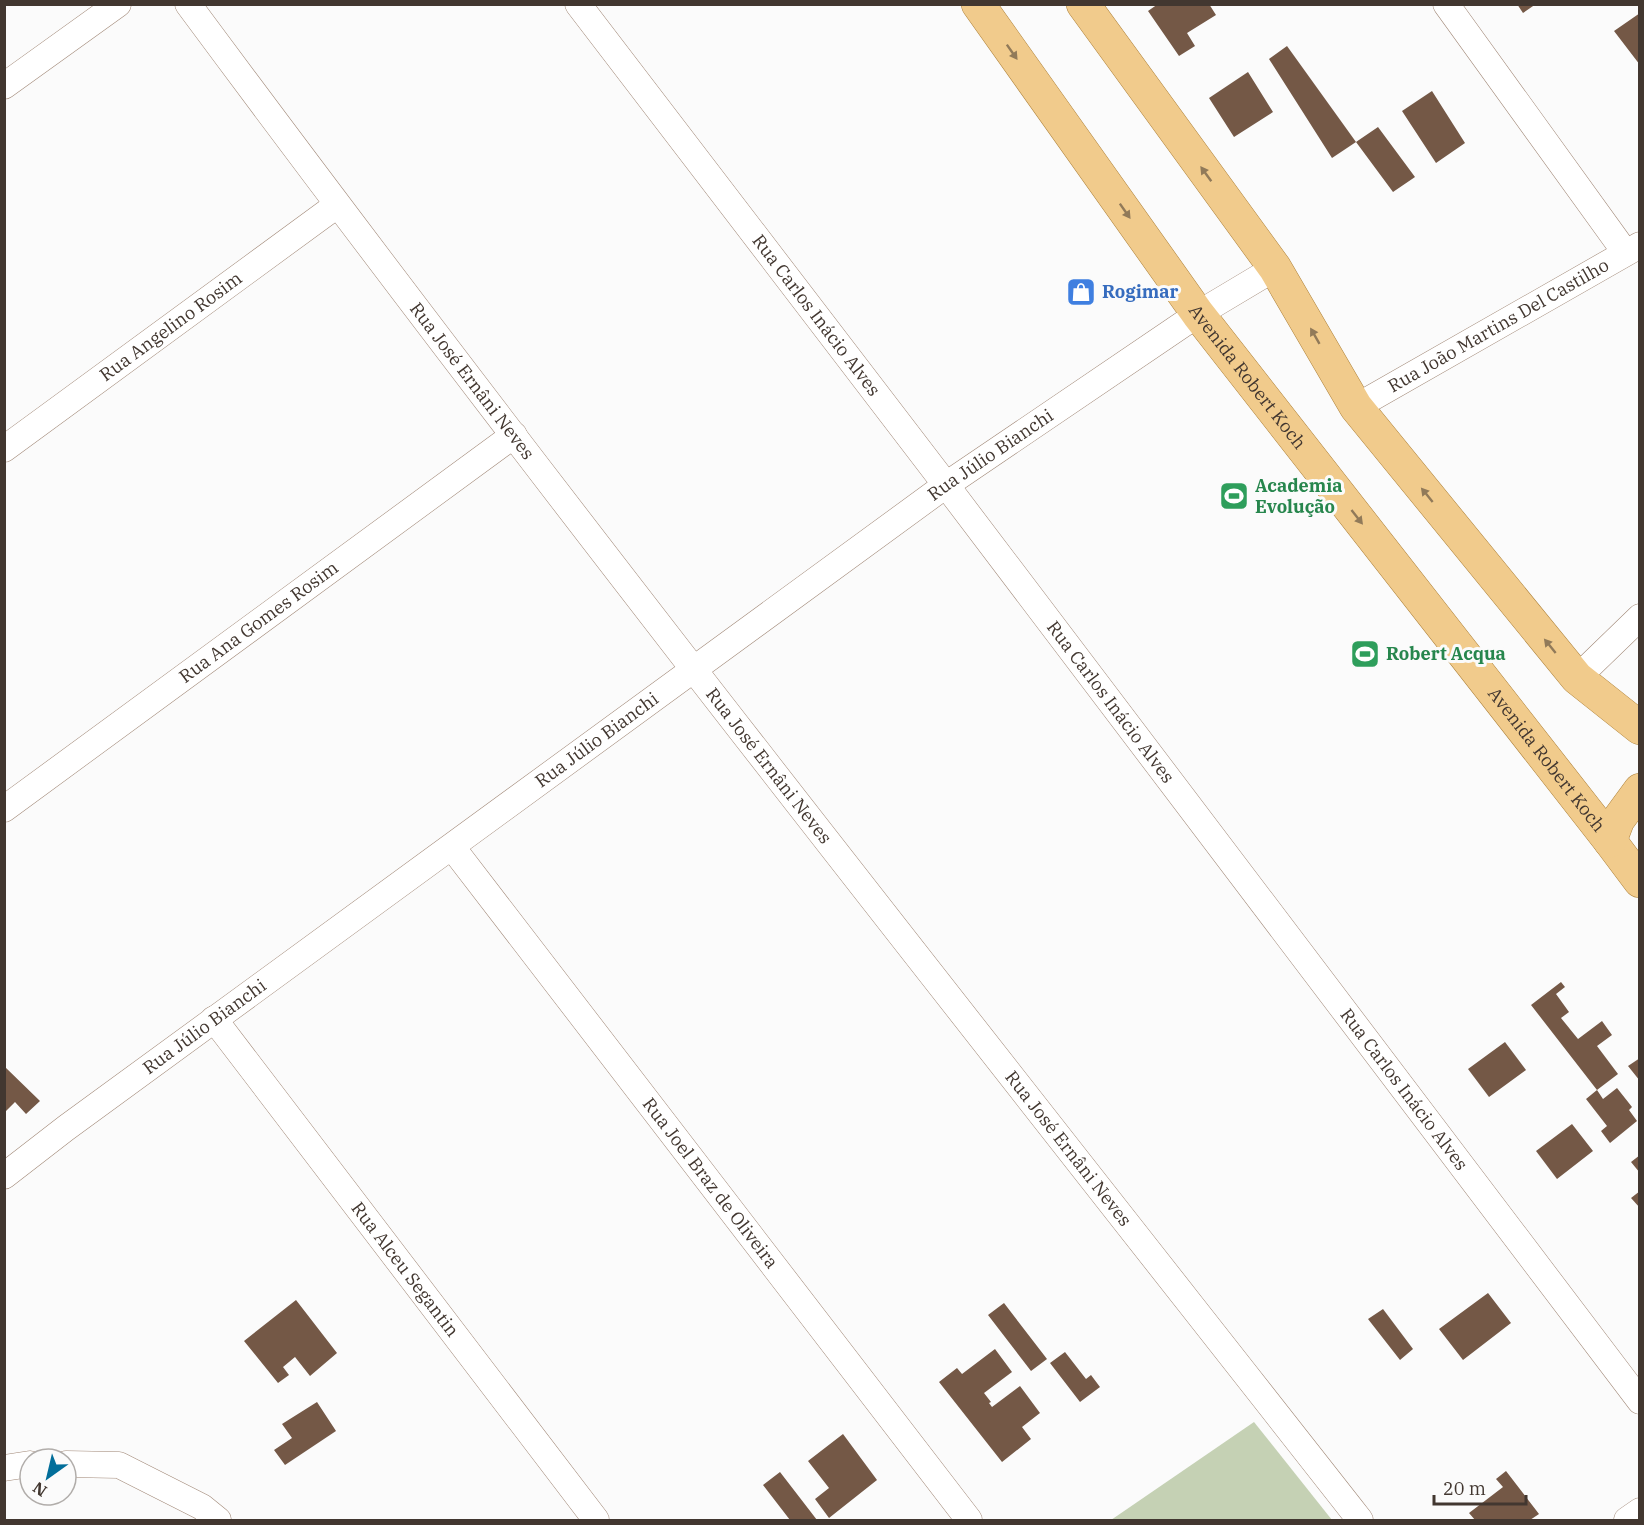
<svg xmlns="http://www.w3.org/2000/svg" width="1644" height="1525" font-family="'IBM Plex Serif',serif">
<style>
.green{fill:#c5d1b4}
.building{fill:#745846}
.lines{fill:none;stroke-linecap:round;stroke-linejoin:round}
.minor-casing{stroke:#a18877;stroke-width:27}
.primary-casing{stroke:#ad813a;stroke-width:34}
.minor{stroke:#fff;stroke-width:26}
.primary{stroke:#f1cb8c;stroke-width:33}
.oneway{fill:#917a59}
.labels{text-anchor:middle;stroke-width:6;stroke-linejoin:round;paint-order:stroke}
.shop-label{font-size:18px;font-weight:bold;fill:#366cbe;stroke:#fbfbfb;text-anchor:start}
.street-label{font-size:18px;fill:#423730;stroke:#fbfbfb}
.leisure-label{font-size:18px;font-weight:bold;fill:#27864d;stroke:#fbfbfb;text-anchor:start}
</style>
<rect width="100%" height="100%" fill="#fbfbfb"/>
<!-- green -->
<path class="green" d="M1254 1422 1332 1520H1111Z"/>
<!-- building -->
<path class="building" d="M1158 4H1209L1216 15 1187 33 1195 46 1179 56 1148 11Z
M1517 4H1536L1523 13Z
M1640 13V65L1614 31Z
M1287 46 1356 142 1332 158 1269 59Z
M1248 72 1273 112 1234 137 1209 98Z
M1432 91 1465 143 1436 163 1402 111Z
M1378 127 1415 177 1393 192 1356 142Z
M1561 982 1565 987 1556 994 1569 1012 1561 1018 1578 1039 1602 1021 1612 1035 1597 1046 1618 1074 1597 1090 1531 1005Z
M1505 1042 1526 1070 1489 1097 1468 1069Z
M1640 1058V1081L1628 1066Z
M4 1066 40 1101 26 1114 15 1102 4 1113Z
M1617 1088 1632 1107 1629 1110 1637 1121 1610 1143 1601 1131 1607 1126 1586 1099 1597 1090 1603 1099Z
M1572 1124 1593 1151 1557 1179 1536 1151Z
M1640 1155V1173L1631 1162Z
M1640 1191V1208L1631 1198Z
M1488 1293 1511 1323 1463 1360 1439 1329Z
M296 1300 337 1353 310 1376 295 1357 283 1367 289 1375 278 1383 244 1341Z
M1004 1303 1047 1359 1031 1371 988 1315Z
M1383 1309 1413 1349 1400 1360 1368 1319Z
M995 1349 1012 1372 984 1393 991 1402 989 1403 992 1407 1020 1386 1040 1413 1022 1427 1031 1439 1002 1462 939 1382 957 1368 962 1374Z
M1065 1352 1086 1379 1091 1375 1100 1387 1080 1402 1050 1363Z
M317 1402 336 1431 285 1465 274 1450 292 1438 282 1424Z
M843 1434 877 1480 829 1518 815 1499 829 1488 808 1461Z
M1506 1471 1539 1514 1530 1520H1475L1469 1513 1503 1487 1496 1479Z
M780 1472 817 1520H790L763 1485Z"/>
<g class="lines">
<!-- minor casing -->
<g class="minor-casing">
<g id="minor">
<path id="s1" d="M188 4C569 518 966 1018 1360 1520"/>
<path id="s2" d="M578 4 946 485 1640 1401"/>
<path d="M1446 4 1625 252"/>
<path d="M4 86 118 4"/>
<path id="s3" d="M1356 407 1640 245"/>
<path id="s4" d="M4 449 337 205"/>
<path d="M1577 678 1640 617"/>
<path id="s5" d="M4 809 514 435"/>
<path id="s6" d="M452 847 969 1520"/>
<path id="s7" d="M214 1019 596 1520"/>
<path id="s8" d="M4 1176 66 1128 946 485 1198 314 1275 268"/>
<path d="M66 1464 119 1465 202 1507 218 1520"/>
<path d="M4 1468 30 1464"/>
<path d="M1627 1520 1640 1511"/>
</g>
</g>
<!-- primary casing -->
<g class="primary-casing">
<g id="primary">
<path id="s9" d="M978 4 1198 314 1610 841 1640 881"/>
<path d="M1083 4 1275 268 1356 407 1577 678 1640 728"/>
<path d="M1610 841 1618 820 1640 790"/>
</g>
</g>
<!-- minor -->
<use href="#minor" class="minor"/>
<!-- primary -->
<use href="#primary" class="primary"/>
</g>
<!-- one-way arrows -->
<defs><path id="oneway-solid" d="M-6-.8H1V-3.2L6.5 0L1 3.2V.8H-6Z" transform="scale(1.5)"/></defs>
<g class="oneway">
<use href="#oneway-solid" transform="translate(1012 52) rotate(55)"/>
<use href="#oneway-solid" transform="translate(1206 174) rotate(-126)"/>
<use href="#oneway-solid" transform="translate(1125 211) rotate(55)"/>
<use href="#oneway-solid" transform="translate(1315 336) rotate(-120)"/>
<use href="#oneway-solid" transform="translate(1427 495) rotate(-129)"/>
<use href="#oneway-solid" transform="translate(1357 517) rotate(52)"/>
<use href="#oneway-solid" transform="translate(1550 646) rotate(-129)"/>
</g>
<!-- icons -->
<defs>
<g id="shop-square" transform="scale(1.5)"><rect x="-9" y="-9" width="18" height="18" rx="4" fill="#3f7fe0" stroke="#fbfbfb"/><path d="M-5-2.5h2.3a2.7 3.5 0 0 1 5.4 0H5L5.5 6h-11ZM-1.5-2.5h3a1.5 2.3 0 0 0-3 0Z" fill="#fff"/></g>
<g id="stadium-square" transform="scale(1.5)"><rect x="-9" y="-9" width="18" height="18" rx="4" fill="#2e9e5b" stroke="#fbfbfb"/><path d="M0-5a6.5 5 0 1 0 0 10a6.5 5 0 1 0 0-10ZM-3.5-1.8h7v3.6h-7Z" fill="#fff"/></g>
</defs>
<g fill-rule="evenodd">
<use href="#shop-square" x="1081" y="292"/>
<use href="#stadium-square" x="1234" y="496"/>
<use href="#stadium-square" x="1365" y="654"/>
</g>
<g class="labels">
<!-- shop labels -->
<g class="shop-label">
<text x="1102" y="298">Rogimar</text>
</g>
<!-- street labels -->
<g class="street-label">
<text dy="6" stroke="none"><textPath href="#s2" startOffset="392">Rua Carlos Inácio Alves</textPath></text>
<text dy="6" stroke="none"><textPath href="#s3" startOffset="164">Rua João Martins Del Castilho</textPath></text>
<text dy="6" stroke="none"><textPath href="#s4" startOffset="207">Rua Angelino Rosim</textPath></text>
<text dy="6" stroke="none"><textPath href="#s9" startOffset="460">Avenida Robert Koch</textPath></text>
<text dy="6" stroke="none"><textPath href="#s1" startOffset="472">Rua José Ernâni Neves</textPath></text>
<text dy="6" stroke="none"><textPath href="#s8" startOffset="1222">Rua Júlio Bianchi</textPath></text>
<text dy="6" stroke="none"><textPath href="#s5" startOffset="316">Rua Ana Gomes Rosim</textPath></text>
<text dy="6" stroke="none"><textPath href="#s2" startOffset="878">Rua Carlos Inácio Alves</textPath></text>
<text dy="6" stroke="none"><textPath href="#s8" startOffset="736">Rua Júlio Bianchi</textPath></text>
<text dy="6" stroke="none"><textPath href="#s9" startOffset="946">Avenida Robert Koch</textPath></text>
<text dy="6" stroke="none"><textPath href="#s1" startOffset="958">Rua José Ernâni Neves</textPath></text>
<text dy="6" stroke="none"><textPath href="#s8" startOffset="250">Rua Júlio Bianchi</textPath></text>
<text dy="6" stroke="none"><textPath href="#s2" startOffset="1364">Rua Carlos Inácio Alves</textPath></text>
<text dy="6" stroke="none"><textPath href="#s1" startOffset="1444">Rua José Ernâni Neves</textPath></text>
<text dy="6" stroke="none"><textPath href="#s6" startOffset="424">Rua Joel Braz de Oliveira</textPath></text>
<text dy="6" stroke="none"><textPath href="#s7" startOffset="315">Rua Alceu Segantin</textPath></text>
</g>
<!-- leisure labels -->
<g class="leisure-label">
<text x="1255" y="492">Academia<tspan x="1255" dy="21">Evolução</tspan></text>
<text x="1386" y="660">Robert Acqua</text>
</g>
</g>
<!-- border -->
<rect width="1644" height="1525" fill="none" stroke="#423730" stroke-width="12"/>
<!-- north arrow -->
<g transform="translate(48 1477) rotate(214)"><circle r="28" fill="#fbfbfb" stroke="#b1adaa" stroke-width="1.5"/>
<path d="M0-4.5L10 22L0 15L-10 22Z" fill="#026e9a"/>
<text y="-9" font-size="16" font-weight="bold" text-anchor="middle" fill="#423730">N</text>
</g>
<!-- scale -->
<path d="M1434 1495v9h92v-9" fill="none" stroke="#423730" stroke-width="3"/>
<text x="1443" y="1495" font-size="18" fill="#423730" stroke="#fbfbfb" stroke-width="4.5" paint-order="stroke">20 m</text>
</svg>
